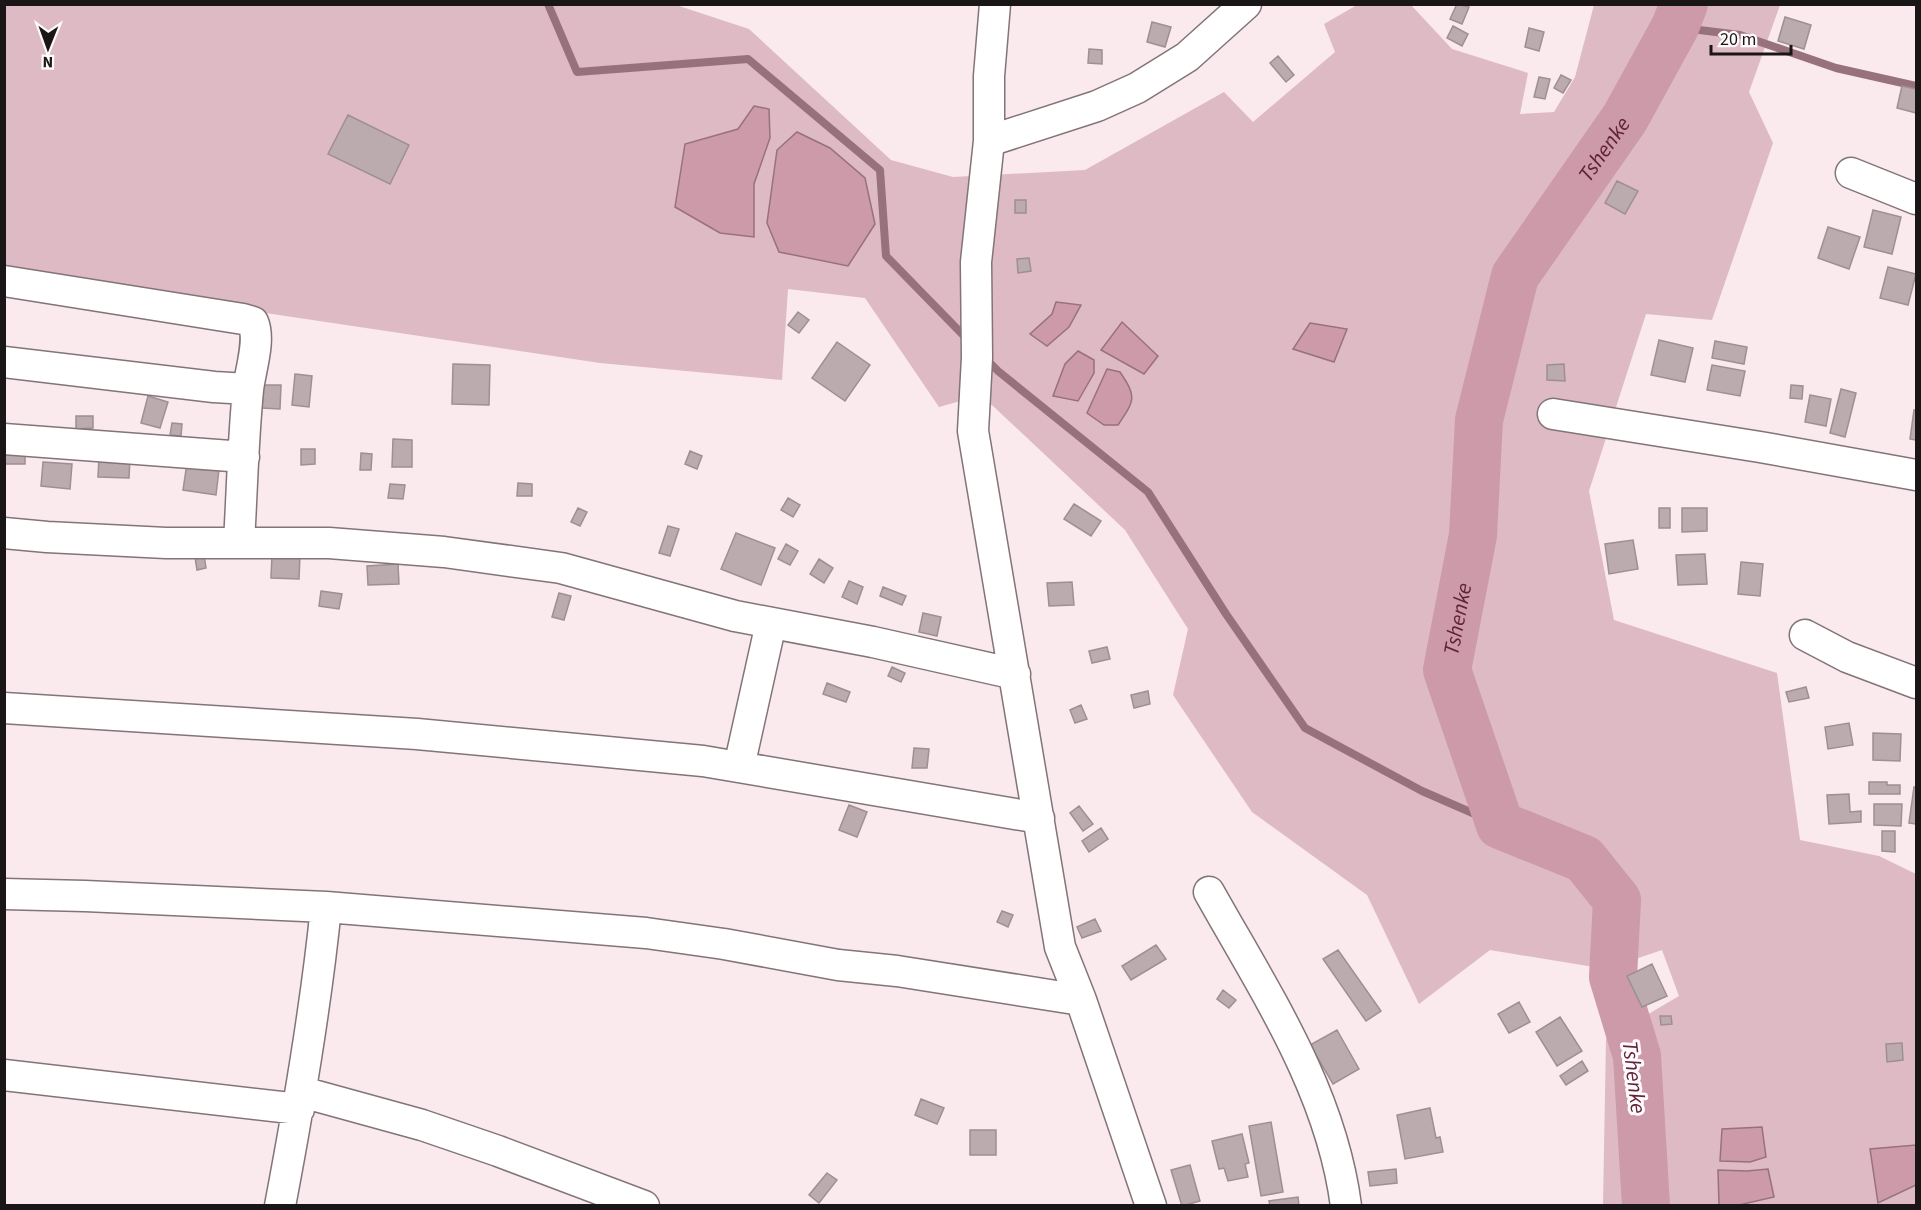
<svg xmlns="http://www.w3.org/2000/svg" width="1921" height="1210" font-family="'Source Sans 3',sans-serif">
<style>
.green{fill:#debac4}
.water{fill:#cc9aa8;stroke:#97727c;stroke-width:1.5}
.lines{fill:none;stroke-linecap:round;stroke-linejoin:round}
.stream{stroke:#97727c;stroke-width:8}
.river{stroke:#cc9aa8;stroke-width:48}
.building{fill:#bbabaf;stroke:#9e8f93;stroke-width:1.5}
.street-casing{stroke:#827477;stroke-width:33}
.street{stroke:#fff;stroke-width:30}
.labels{text-anchor:middle;stroke-width:6;stroke-linejoin:round;paint-order:stroke}
.water-label{font-size:22px;font-style:italic;fill:#61233a;stroke:#fefafb}
</style>
<rect width="100%" height="100%" fill="#fae9ed"/>
<!-- green -->
<path class="green" d="M4 5H676L749 29 891 160 953 177 1085 170 1224 92 1253 122 1335 52 1324 24 1357 5H1411L1452 49 1528 73 1520 114 1554 112 1575 77 1594 5H1780L1749 92 1773 143 1712 320 1646 314 1589 491 1614 620 1777 673 1800 840 1879 856 1916 874V1205H1603L1606 1039 1679 996 1662 950 1606 969 1490 950 1419 1004 1367 895 1252 812 1173 695 1188 629 1125 530 993 406 978 396 939 407 865 298 788 289 782 380 600 363 5 274Z"/>
<!-- water -->
<path class="water" d="M754 106 769 109 770 138 754 184V237L720 233 675 207 685 144 738 129Z
M797 132 830 148 865 178 875 224 848 266 779 252 767 223 777 150Z
M1056 302 1081 305 1069 327 1047 346 1030 334 1052 314Z
M1122 322 1158 356 1144 374 1101 350Z
M1310 323 1347 329 1334 362 1293 349Z
M1078 351 1094 360V373L1078 401 1053 396 1065 364Z
M1107 369 1120 372C1137 397 1135 400 1118 425H1104L1087 413Z
M1762 1127 1766 1157 1750 1162 1720 1161 1722 1129Z
M1916 1145V1185L1878 1203 1870 1149Z
M1768 1169 1774 1197 1739 1205H1719L1718 1170 1747 1171Z"/>
<g class="lines">
<!-- stream -->
<path class="stream" d="M548 4 577 72 748 59 880 170 886 256 968 340
M1675 27 1740 35 1836 68 1916 86
M985 358 998 371 1148 492 1226 614 1305 728 1422 791 1500 825"/>
<!-- river -->
<path class="river" id="s1" d="M1646 1206 1637 1056 1613 977 1617 900 1584 859 1500 825 1447 670 1473 535 1479 420 1515 276 1625 118 1675 27 1684 4"/>
</g>
<!-- building -->
<path class="building" d="M1457 4 1469 7 1462 24 1450 19Z
M1785 17 1811 25 1804 49 1778 41Z
M1152 22 1171 27 1165 47 1147 42Z
M1453 26 1468 34 1462 46 1447 38Z
M1529 28 1544 32 1539 51 1525 47Z
M1089 49 1102 50V64L1088 63Z
M1278 56 1294 75 1286 82 1270 63Z
M1561 75 1571 80 1563 93 1554 88Z
M1539 77 1550 79 1545 99 1534 97Z
M1902 86 1916 89V113L1897 108Z
M348 115 409 145 390 184 328 154Z
M1617 181 1638 191 1625 214 1605 203Z
M1015 200H1026V213H1015Z
M1873 210 1901 217 1892 254 1864 247Z
M1828 227 1860 237 1849 269 1818 258Z
M1029 258 1031 271 1018 273 1017 259Z
M1888 267 1916 274 1908 305 1880 298Z
M798 312 809 320 799 333 788 325Z
M1659 340 1693 348 1685 382 1651 375Z
M1715 341 1747 347 1744 364 1712 358Z
M837 342 870 365 845 401 812 378Z
M453 364 490 365 489 405 452 404Z
M1564 364 1565 381 1547 380V365Z
M1712 365 1745 371 1740 396 1707 390Z
M295 374 312 376 309 407 292 405Z
M263 385H281L280 409 262 408Z
M1791 385 1803 386 1802 399 1790 398Z
M1841 389 1856 393 1845 437 1830 433Z
M1810 395 1831 399 1826 426 1805 422Z
M148 396 168 402 160 428 141 423Z
M1914 410H1916V440L1910 439Z
M76 416H93V428L76 429Z
M172 423 182 424 181 436 170 435Z
M393 439 412 440V467H392Z
M4 449H25V464H4Z
M301 449H315V464L301 465Z
M690 451 702 456 697 469 685 464Z
M361 453 372 454 371 470H360Z
M99 456 130 457 129 478 98 477Z
M188 456 220 461 216 495 183 490Z
M43 462 72 464 70 489 41 486Z
M518 483 532 484V496H517Z
M390 484 405 485 403 499 388 498Z
M788 498 800 505 793 517 781 510Z
M1074 504 1101 521 1091 536 1064 519Z
M578 508 587 512 580 526 571 522Z
M1659 508H1670V528H1659Z
M1682 508H1707V531L1682 532Z
M668 526 679 529 670 556 659 553Z
M736 533 775 548 761 585 721 569Z
M1633 540 1638 569 1609 574 1605 544Z
M786 544 798 551 790 565 778 559Z
M272 554 300 555 299 579 271 578Z
M1705 554 1707 584 1678 585 1676 555Z
M204 555 206 568 197 570 195 557Z
M819 559 833 568 824 583 810 574Z
M1741 562 1763 564 1760 596 1738 594Z
M398 564 399 584 368 585 367 566Z
M849 581 863 587 857 604 842 597Z
M1072 582 1074 605 1049 606 1047 583Z
M883 587 906 596 902 605 880 596Z
M321 591 342 594 339 609 319 606Z
M559 593 571 596 564 620 552 617Z
M923 613 941 617 937 636 919 632Z
M1107 647 1110 659 1092 663 1089 651Z
M892 667 905 673 901 682 888 676Z
M827 683 850 692 846 702 823 694Z
M1806 687 1809 698 1789 702 1786 692Z
M1148 691 1150 704 1134 708 1131 695Z
M1081 705 1087 719 1075 723 1070 710Z
M1849 723 1853 745 1828 749 1825 727Z
M1873 733 1901 734 1900 761 1873 760Z
M914 748 929 749 927 768H912Z
M1869 782H1887V785H1900V794H1869Z
M1914 787H1916V824L1909 823Z
M1849 794 1850 812 1861 811V822L1829 824 1827 795Z
M1874 804H1902L1901 826 1874 825Z
M849 805 867 812 857 837 839 830Z
M1079 806 1093 824 1083 831 1070 813Z
M1101 828 1108 839 1089 852 1082 841Z
M1882 831H1895V852L1882 851Z
M1002 911 1013 915 1008 927 997 922Z
M1095 919 1101 931 1082 938 1077 927Z
M1156 945 1166 959 1131 980 1122 966Z
M1338 950 1381 1011 1366 1021 1323 959Z
M1652 964 1667 996 1642 1007 1627 976Z
M1223 990 1236 1000 1229 1008 1217 999Z
M1519 1002 1530 1022 1509 1033 1498 1014Z
M1660 1016H1671L1672 1024 1661 1025Z
M1560 1017 1582 1051 1557 1066 1536 1032Z
M1337 1030 1359 1069 1333 1084 1310 1045Z
M1902 1043 1903 1060 1887 1062 1886 1044Z
M1582 1061 1588 1071 1566 1085 1560 1076Z
M921 1099 944 1108 937 1124 915 1115Z
M1430 1108 1436 1138 1440 1137 1443 1152 1405 1159 1397 1115Z
M1271 1122 1283 1192 1261 1196 1249 1126Z
M970 1130H996V1155H970Z
M1242 1134 1249 1163 1245 1164 1248 1177 1228 1181 1224 1168 1219 1169 1212 1141Z
M1190 1165 1200 1201 1182 1206 1171 1170Z
M1396 1169 1397 1183 1370 1186 1368 1172Z
M827 1173 837 1180 819 1203 809 1195Z
M1298 1197 1299 1206H1270L1269 1201Z"/>
<g class="lines">
<!-- street casing -->
<g class="street-casing">
<path id="street" d="M995 4 989 76V141L976 262 977 358 973 431 1060 947 1081 1000 1151 1206
M989 141 1097 106 1137 88 1187 57 1246 4
M1851 173 1916 199
M4 281 243 319 253 322C261 340 250 371 248 390 243 441 242 492 239 542
M4 362 214 387 248 389
M1553 414 1760 447 1916 475
M4 439 244 457
M4 533 47 537 166 543H329L444 552 561 568 735 616 873 642 1015 674
M1805 635 1847 657 1916 683
M4 708 417 734 703 761 1039 818
M739 767 771 623
M1209 892C1265 992 1331 1090 1346 1206
M4 894 85 896 326 907
M4 1075 299 1109
M302 1092 422 1125 498 1151 644 1206
M280 1206C299 1106 316 1007 326 907L646 933 724 944 838 965 897 971 1081 1000"/>
</g>
<!-- street -->
<use href="#street" class="street"/>
</g>
<g class="labels">
<!-- water labels -->
<g class="water-label">
<text dy="8" stroke="none"><textPath href="#s1" startOffset="1173">Tshenke</textPath></text>
<text dy="8" stroke="none"><textPath href="#s1" startOffset="669">Tshenke</textPath></text>
<text transform="translate(1635 1077) rotate(83)" y="8">Tshenke</text>
</g>
</g>
<!-- border -->
<rect width="1921" height="1210" fill="none" stroke="#1a1516" stroke-width="12"/>
<!-- north arrow -->
<g transform="translate(48 48) rotate(181)" stroke="#fefafb" stroke-width="4.5" paint-order="stroke">
<path d="M0-4.5L10 22L0 15L-10 22Z" fill="#1a1516"/>
<text y="-9" font-size="16" font-weight="bold" text-anchor="middle" fill="#1a1516">N</text>
</g>
<!-- scale -->
<path d="M1711 45v9h80v-9" fill="none" stroke="#1a1516" stroke-width="3"/>
<text x="1720" y="45" font-size="18" fill="#1a1516" stroke="#fefafb" stroke-width="4.5" paint-order="stroke">20 m</text>
</svg>
